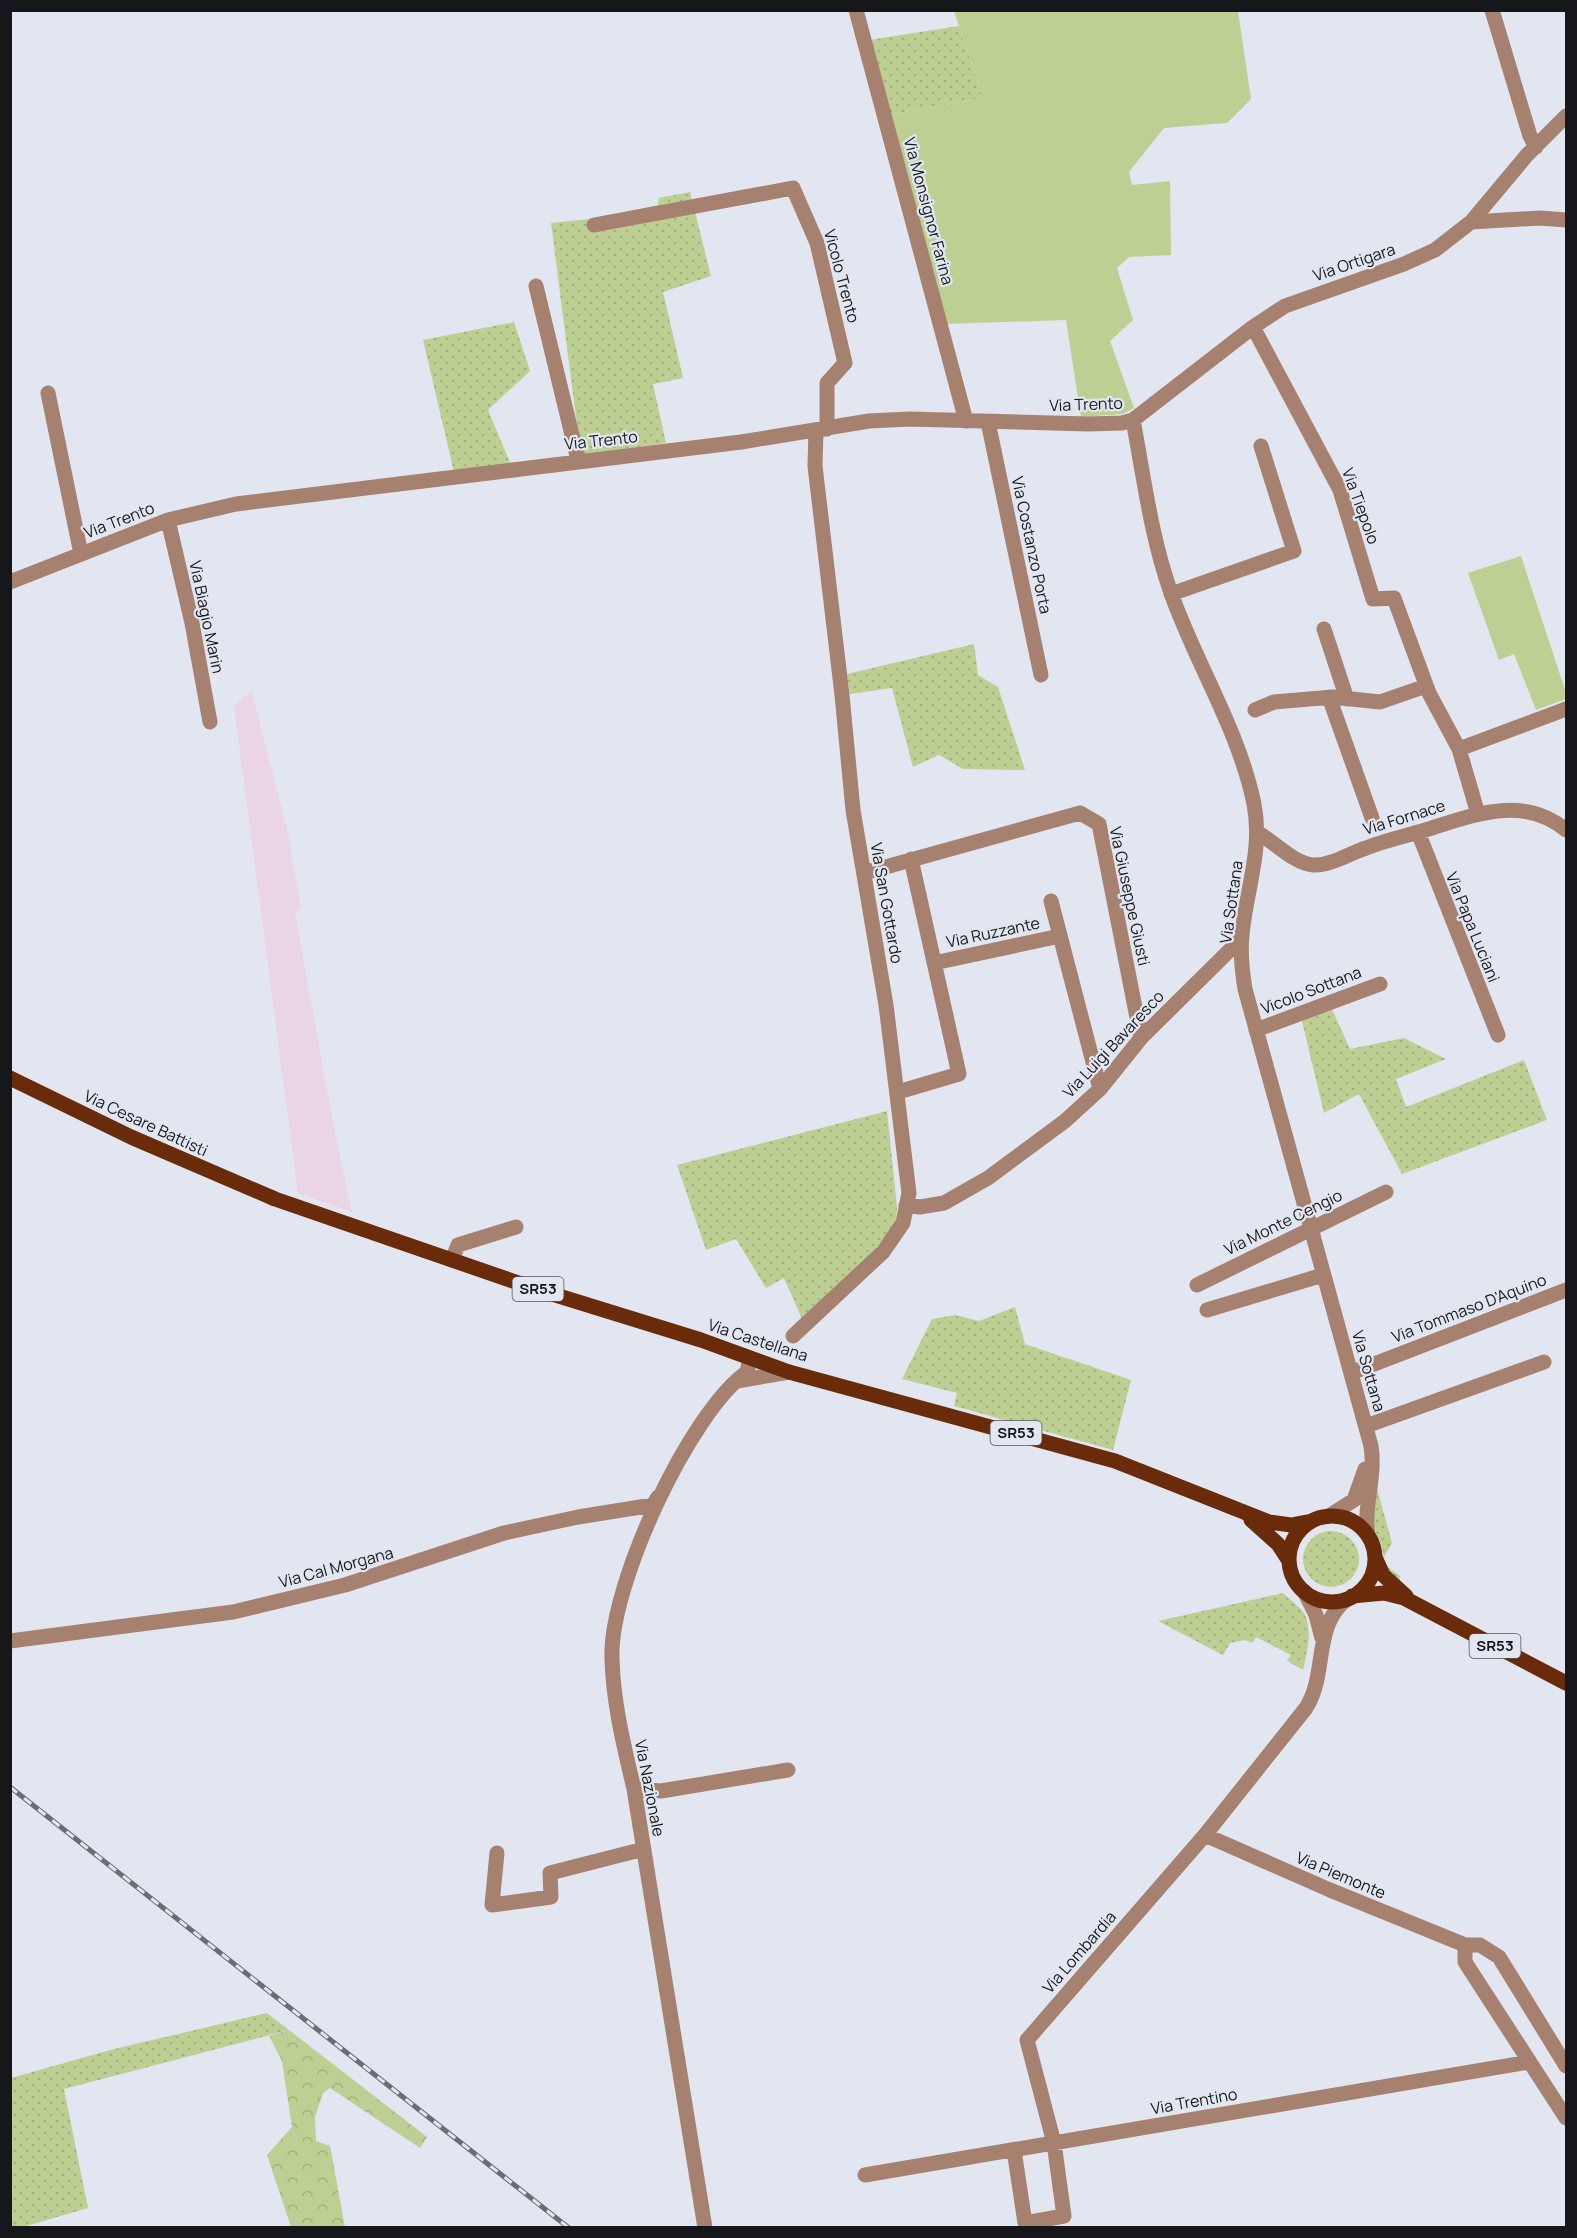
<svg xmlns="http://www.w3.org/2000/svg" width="1577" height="2238" font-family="Manrope,sans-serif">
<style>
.commercial{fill:#ead5e4}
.grass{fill:url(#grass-dots)}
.forest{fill:url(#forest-crowns)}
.pitch{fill:#bdcf93}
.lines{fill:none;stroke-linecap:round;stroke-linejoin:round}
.minor{stroke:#a68170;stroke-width:15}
.major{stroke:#6a2b0a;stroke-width:15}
.rail-casing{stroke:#6a6d73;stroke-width:5}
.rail{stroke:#e2e6f0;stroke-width:3;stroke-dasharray:9;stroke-linecap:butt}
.labels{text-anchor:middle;stroke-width:4.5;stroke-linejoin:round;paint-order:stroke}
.shield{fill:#e2e6f0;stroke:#52555a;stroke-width:1.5}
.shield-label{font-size:15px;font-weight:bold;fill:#15171a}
.street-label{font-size:16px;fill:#15171a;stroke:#e2e6f0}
</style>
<defs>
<pattern id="grass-dots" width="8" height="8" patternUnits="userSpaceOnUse" patternTransform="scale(1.5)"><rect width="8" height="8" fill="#bdcf93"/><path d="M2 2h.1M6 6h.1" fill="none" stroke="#a2b17e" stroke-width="1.8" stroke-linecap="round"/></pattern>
<pattern id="forest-crowns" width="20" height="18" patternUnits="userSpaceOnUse" patternTransform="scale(1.5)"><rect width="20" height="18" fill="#bdcf93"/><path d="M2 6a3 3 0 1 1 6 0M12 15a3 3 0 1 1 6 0" fill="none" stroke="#a2b17e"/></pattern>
</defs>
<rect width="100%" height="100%" fill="#e2e6f0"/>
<!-- commercial -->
<path class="commercial" d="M252 692 288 833 301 909 295 913 334 1128 352 1212 298 1193 234 707 243 697Z"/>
<!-- grass -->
<path class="grass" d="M959 26 983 98 888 115 869 40Z
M690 192 711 276 663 292 683 378 653 384 666 443 581 456 551 223 598 218 658 205 659 198Z
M514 322 530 371 488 410 511 465 454 472 423 340Z
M974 644 978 675 998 687 1025 770 963 769 939 755 913 767 892 688 850 694 847 674Z
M1331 1007 1350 1049 1404 1038 1446 1059 1396 1079 1406 1107 1524 1060 1547 1120 1402 1174 1359 1094 1324 1113 1300 1013Z
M887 1111 897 1207 896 1223 867 1259 802 1319 784 1278 766 1288 736 1239 706 1250 677 1165Z
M1015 1307 1025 1344 1131 1380 1113 1450 954 1406 957 1393 902 1379 932 1319 955 1315 979 1321Z
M1375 1481 1392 1543 1384 1557 1385 1565 1400 1576V1583L1386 1568 1381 1544 1372 1524Z
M1303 1559a28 28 0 1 1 56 0a28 28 0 1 1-56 0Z
M1283 1593C1290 1600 1299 1606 1304 1613 1313 1629 1307 1654 1303 1670L1287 1661 1291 1655 1256 1637 1252 1643 1245 1640 1230 1643 1223 1655 1158 1621Z
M267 2013 289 2030 64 2089 88 2208 23 2227H11V2078L110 2050Z"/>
<!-- forest -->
<path class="forest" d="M289 2030 427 2137 420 2148 330 2088 323 2093 315 2117 316 2141 330 2146 345 2227H291L267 2155 292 2127 282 2061 269 2036Z"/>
<!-- pitch -->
<path class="pitch" d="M954 11H1238L1251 99 1227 123 1164 128 1129 172 1132 185 1170 181 1171 255 1129 257 1117 268 1133 320 1110 341 1134 408 1123 414 1081 417 1066 320 946 324 888 115 983 98Z
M1521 556 1566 693V699L1536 710 1514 654 1499 660 1468 573Z"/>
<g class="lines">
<!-- minor -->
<path class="minor" d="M856 10 966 421
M1492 10 1530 136 1536 147
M1471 222 1540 218 1566 220
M594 225 793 188 817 243 845 363 827 383V429
M536 286 578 460
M1253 327 1340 490 1373 599 1394 598 1429 693 1459 749 1478 814
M48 393 81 554
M1133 420C1144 478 1151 537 1171 593 1196 664 1239 730 1254 804 1263 850 1246 890 1242 935 1240 953 1242 971 1245 989L1371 1446C1376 1477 1363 1506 1368 1536
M988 422 1041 675
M168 520 192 623 210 722
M10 582 168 520 236 504 741 442 869 421 910 419 1088 424 1122 423 1133 420 1253 327 1285 306 1404 264 1435 250 1471 222 1527 155 1566 116
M1171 594 1294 551 1261 446
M1324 629 1347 699
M1329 697 1372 818
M1255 710 1274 702 1333 697 1380 702 1426 686
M1459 749 1566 709
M1418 832 1498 1035
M1258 833C1275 842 1293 863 1313 865 1330 866 1350 853 1366 848 1387 840 1410 835 1432 828 1479 813 1524 796 1566 830
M864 873 1080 813 1099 824 1141 1038
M1051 901 1100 1089
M934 963 1060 936
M1256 1030 1380 984
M898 1092 959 1074 911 859
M906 1205 920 1207 944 1203 988 1178 1065 1121 1100 1089 1141 1038 1242 938
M452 1260 458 1245 516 1227
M1197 1285 1386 1192
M1207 1310 1323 1275
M793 1336 883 1252 903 1223 909 1193 886 1005 853 810 842 695 815 466 816 431
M1351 1373 1566 1290
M737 1381 789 1372
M1366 1426 1544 1362
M1329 1516 1354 1500 1365 1469
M1304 1591 1316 1615 1322 1638
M10 1641 233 1612 345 1585 504 1533 578 1517 653 1505 658 1497
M634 1789 661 1791 788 1770
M1205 1835 1330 1890 1465 1945H1480L1499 1957 1566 2066
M497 1853 492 1905 551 1897 550 1873 644 1849
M1465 1945V1962L1566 2118
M1014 2150 1025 2223 1064 2216 1054 2143 1027 2040 1205 1835 1306 1708C1328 1674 1312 1626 1347 1599
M865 2175 1529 2062
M705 2228 634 1789C624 1746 613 1703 612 1658 609 1587 689 1413 747 1372L750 1359"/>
<!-- major -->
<path class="major" d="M10 1078 131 1137 275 1199 536 1289 701 1340 789 1372 1115 1461 1269 1522 1291 1525 1312 1521
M1289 1559a43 43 0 1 1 86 0a43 43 0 1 1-86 0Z
M1251 1520 1278 1544 1289 1561
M1375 1557 1383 1575 1406 1596
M1352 1596 1384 1593 1404 1598 1566 1683"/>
<!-- rail casing -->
<g class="rail-casing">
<path id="rail" d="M10 1787 569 2228"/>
</g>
<!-- rail -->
<use href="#rail" class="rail"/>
</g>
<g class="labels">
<!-- shield labels -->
<g class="shield">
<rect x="512.5" y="1277" width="51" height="24" rx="4.5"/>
<rect x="990.5" y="1421" width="51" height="24" rx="4.5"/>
<rect x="1469.5" y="1634" width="51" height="24" rx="4.5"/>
</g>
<g class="shield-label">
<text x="538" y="1294">SR53</text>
<text x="1016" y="1438">SR53</text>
<text x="1495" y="1651">SR53</text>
</g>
<!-- street labels -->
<g class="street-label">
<text transform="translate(929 211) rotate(75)" y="6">Via Monsignor Farina</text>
<text transform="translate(1354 262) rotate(-19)" y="6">Via Ortigara</text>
<text transform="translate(842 276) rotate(75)" y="6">Vicolo Trento</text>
<text transform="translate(1086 404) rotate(-2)" y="6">Via Trento</text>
<text transform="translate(601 440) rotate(-6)" y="6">Via Trento</text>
<text transform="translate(1361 506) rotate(70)" y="6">Via Tiepolo</text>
<text transform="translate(119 520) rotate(-21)" y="6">Via Trento</text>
<text transform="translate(1032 545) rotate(78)" y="6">Via Costanzo Porta</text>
<text transform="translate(207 617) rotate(78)" y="6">Via Biagio Marin</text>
<text transform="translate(1404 817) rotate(-17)" y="6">Via Fornace</text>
<text transform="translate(1130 896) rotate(78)" y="6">Via Giuseppe Giusti</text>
<text transform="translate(1231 902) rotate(-82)" y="6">Via Sottana</text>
<text transform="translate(887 903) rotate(80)" y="6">Via San Gottardo</text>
<text transform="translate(1473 927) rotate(68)" y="6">Via Papa Luciani</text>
<text transform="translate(993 932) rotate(-12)" y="6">Via Ruzzante</text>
<text transform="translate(1311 990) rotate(-21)" y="6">Vicolo Sottana</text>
<text transform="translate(1113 1044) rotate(-47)" y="6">Via Luigi Bavaresco</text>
<text transform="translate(146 1123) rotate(25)" y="6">Via Cesare Battisti</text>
<text transform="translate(1283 1222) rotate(-26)" y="6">Via Monte Cengio</text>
<text transform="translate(1469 1308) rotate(-21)" y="6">Via Tommaso D'Aquino</text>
<text transform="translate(758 1340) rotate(18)" y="6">Via Castellana</text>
<text transform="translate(1369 1371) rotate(74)" y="6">Via Sottana</text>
<text transform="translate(336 1567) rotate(-15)" y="6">Via Cal Morgana</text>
<text transform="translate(650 1788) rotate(79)" y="6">Via Nazionale</text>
<text transform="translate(1341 1875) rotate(23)" y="6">Via Piemonte</text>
<text transform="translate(1079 1952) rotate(-49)" y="6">Via Lombardia</text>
<text transform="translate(1194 2101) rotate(-10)" y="6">Via Trentino</text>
</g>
</g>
<!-- border -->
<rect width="1577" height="2238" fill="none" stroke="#15171a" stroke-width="24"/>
</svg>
